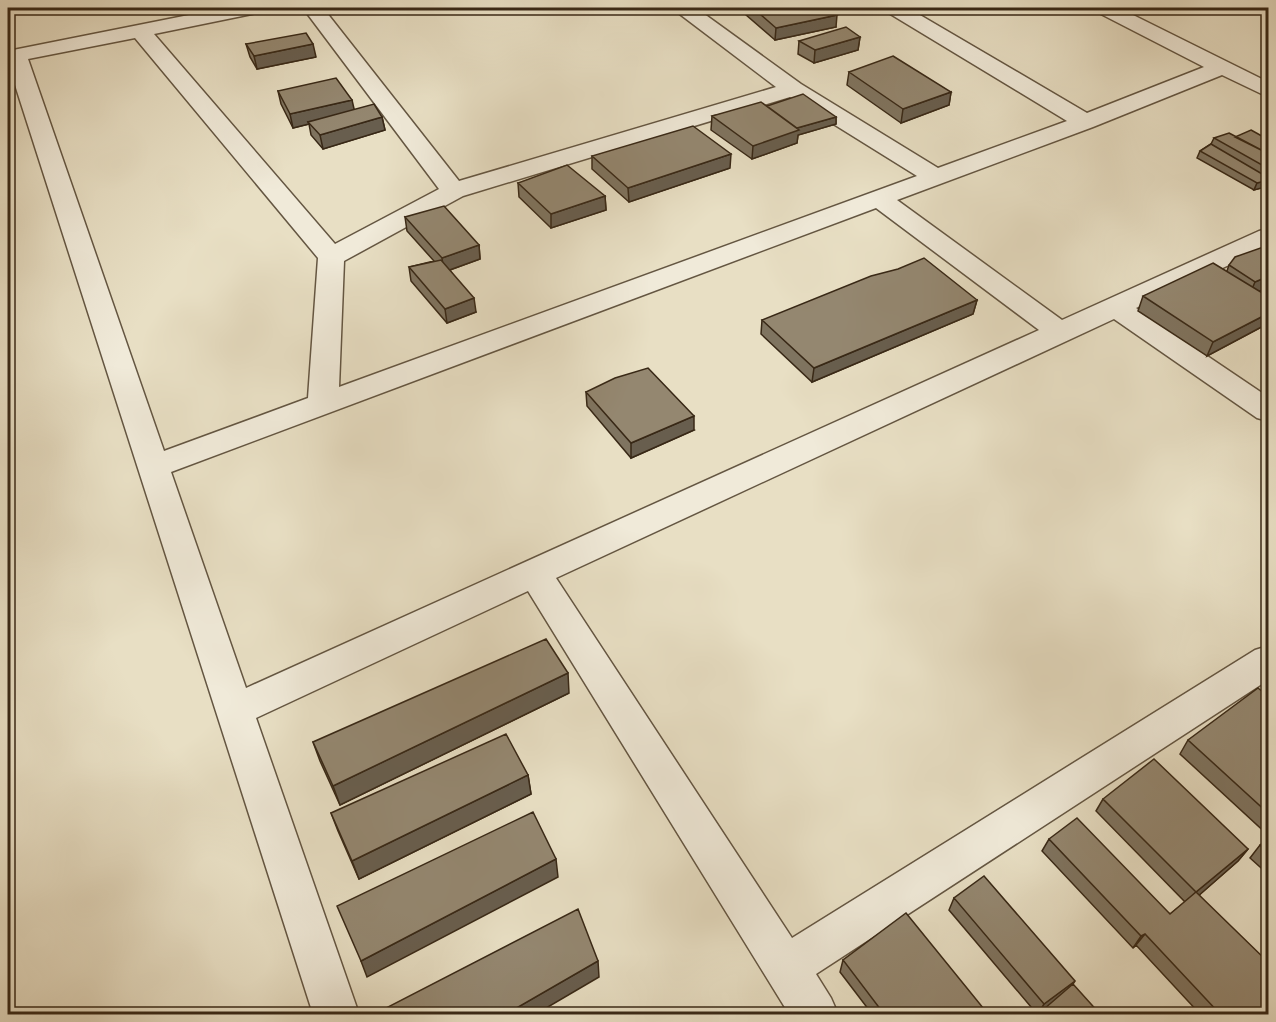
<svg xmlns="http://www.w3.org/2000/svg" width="1276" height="1022" font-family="Alegreya,serif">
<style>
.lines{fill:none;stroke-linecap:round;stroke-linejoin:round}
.street-casing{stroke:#645642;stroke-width:3}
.street{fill:#f0ead9;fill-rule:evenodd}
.wall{fill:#7f7460;stroke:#382816;stroke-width:1.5}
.shaded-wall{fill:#685e4e;stroke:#382816;stroke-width:1.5}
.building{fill:#948770;stroke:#382816;stroke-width:1.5}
</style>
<rect width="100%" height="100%" fill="#e8dfc4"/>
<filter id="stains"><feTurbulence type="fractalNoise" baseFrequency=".00333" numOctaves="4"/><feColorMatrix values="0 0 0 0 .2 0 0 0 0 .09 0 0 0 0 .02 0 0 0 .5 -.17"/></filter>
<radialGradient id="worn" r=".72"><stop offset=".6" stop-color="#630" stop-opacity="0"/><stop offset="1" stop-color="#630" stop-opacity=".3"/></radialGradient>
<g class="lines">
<!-- street casing -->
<g class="street-casing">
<path id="street" d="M224 8H262L259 12 252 14 154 34 335 244 439 189 303 8H323L459 181 776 87 677 12 674 8H696L801 84 938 168 1067 121 887 12 884 8H908L1087 113 1204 67 1097 12 1094 8H1119L1268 82V97L1222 75 1093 127 897 200 1062 320 1259 231 1268 229V247L1136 308 1268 397V421L1257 418 1114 319 556 578 792 938 1255 650 1268 646V680L816 974 831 998 838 1014H789L528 591 256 718 359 1014H313L8 63V51ZM135 38 318 258 308 398 164 451 28 59ZM790 97 917 176 339 387 344 261 463 196ZM876 208 1039 330 246 688 171 472Z"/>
</g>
<!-- street -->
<use href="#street" class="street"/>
</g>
<!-- wall -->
<path class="wall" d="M738 8H828L836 27 775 40Z
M860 37 858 50 814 63 798 54 799 41Z
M246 44 316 57 257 69 250 57Z
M849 72 951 92 949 105 901 123 847 85Z
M278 91 382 117 385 130 323 149 311 135 309 124 293 128 281 104Z
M767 106 836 117V124L798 135 797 143 752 159 711 130 712 116Z
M1235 137 1269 140V186L1254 190 1197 158 1200 151 1211 144 1214 138Z
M592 156 730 168 629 202 592 169Z
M518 183 605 196 606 210 551 228 519 197Z
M405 217 479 245 480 259 450 270 476 312 447 323 411 281 409 267 434 261 407 231Z
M1269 245V287L1260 291 1269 297V323L1207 356 1138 311 1143 296 1227 271 1229 265Z
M977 300 973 314 812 382 761 334 762 320Z
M586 392 694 430 631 458 587 406Z
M569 693 340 805 320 761 313 742Z
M1269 697V836L1180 754 1188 740Z
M528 775 531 794 359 879 338 831 331 813Z
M1103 799 1248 849 1238 861 1199 895 1269 1014H1200L1136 945 1133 948 1042 851 1049 839 1170 914 1185 902 1096 811Z
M1269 839V875L1250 858 1260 845Z
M954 898 1072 985 1100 1014H1040L1043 1011 1037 1014 949 910Z
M843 960 988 1014H872L840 972Z"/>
<!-- shaded-wall -->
<path class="shaded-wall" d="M837 15 836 27 775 40 776 28Z
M860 37 858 50 814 63 815 50Z
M313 44 316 57 257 69 254 56Z
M951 92 949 105 901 123 903 109Z
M352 100 355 113 308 122 309 124 293 128 290 114Z
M382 117 385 130 323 149 320 135Z
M836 117V124L798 135 797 143 752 159 753 146 790 130Z
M731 154 730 168 629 202 628 188Z
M1269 180V186L1254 190 1257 183Z
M605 196 606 210 551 228V214Z
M479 245 480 259 444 272 442 258Z
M1269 276V287L1249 296 1255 282Z
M474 298 476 312 447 323 445 309Z
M977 300 973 314 812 382 814 368Z
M1269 313V323L1207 356 1213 342Z
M694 416V430L631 458V443Z
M568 673 569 693 340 805 333 786Z
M528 775 531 794 359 879 352 861Z
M1248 849 1238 861 1188 905 1196 892Z
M556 859 558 877 367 977 361 961Z
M1145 934 1136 945 1133 948 1141 936Z
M598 961 599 977 536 1014H506Z
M1075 981 1067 993 1038 1014 1044 1004Z"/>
<!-- building -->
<path class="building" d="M753 8H828L837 15 776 28Z
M846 27 860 37 815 50 799 41Z
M306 33 313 44 254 56 246 44Z
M893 56 951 92 903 109 849 72Z
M336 78 352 100 290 114 278 91Z
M803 94 836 117 797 128 767 106Z
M761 102 799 130 753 146 712 116Z
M374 104 382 117 320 135 308 122Z
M693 126 731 154 628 188 592 156Z
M1251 130 1269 140V154L1235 137Z
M1229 133 1269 154V169L1214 138Z
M1211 144 1269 178V180L1257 183 1200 151Z
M567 165 605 196 551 214 518 183Z
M444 206 479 245 442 258 405 217Z
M1269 245V276L1255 282 1229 265 1235 257Z
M924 258 977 300 814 368 762 320 871 276 898 269Z
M441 260 474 298 445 309 409 267Z
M1213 263 1269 297V313L1213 342 1143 296Z
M648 368 694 416 631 443 586 392 615 378Z
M546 639 568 673 333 786 313 742Z
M1258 688 1269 697V814L1188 740Z
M506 734 528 775 352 861 331 813Z
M1154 759 1248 849 1196 892 1103 799Z
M533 812 556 859 361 961 337 906Z
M1077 818 1170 914 1196 892 1269 963V1014H1220L1145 934 1141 936 1049 839Z
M1269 839V853L1260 845Z
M984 876 1075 981 1044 1004 954 898Z
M578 909 598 961 506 1014H389L386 1008Z
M906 913 988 1014H884L843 960Z
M1073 984 1100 1014H1048L1044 1009Z"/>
<!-- margin -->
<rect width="1276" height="1022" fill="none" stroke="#e8dfc4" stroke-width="30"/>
<rect x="9" y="9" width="1258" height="1004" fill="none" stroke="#382816" stroke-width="3"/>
<rect x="15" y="15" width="1246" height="992" fill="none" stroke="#382816" stroke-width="1.5"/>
<rect width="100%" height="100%" filter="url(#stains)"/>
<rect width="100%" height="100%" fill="url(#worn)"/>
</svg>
